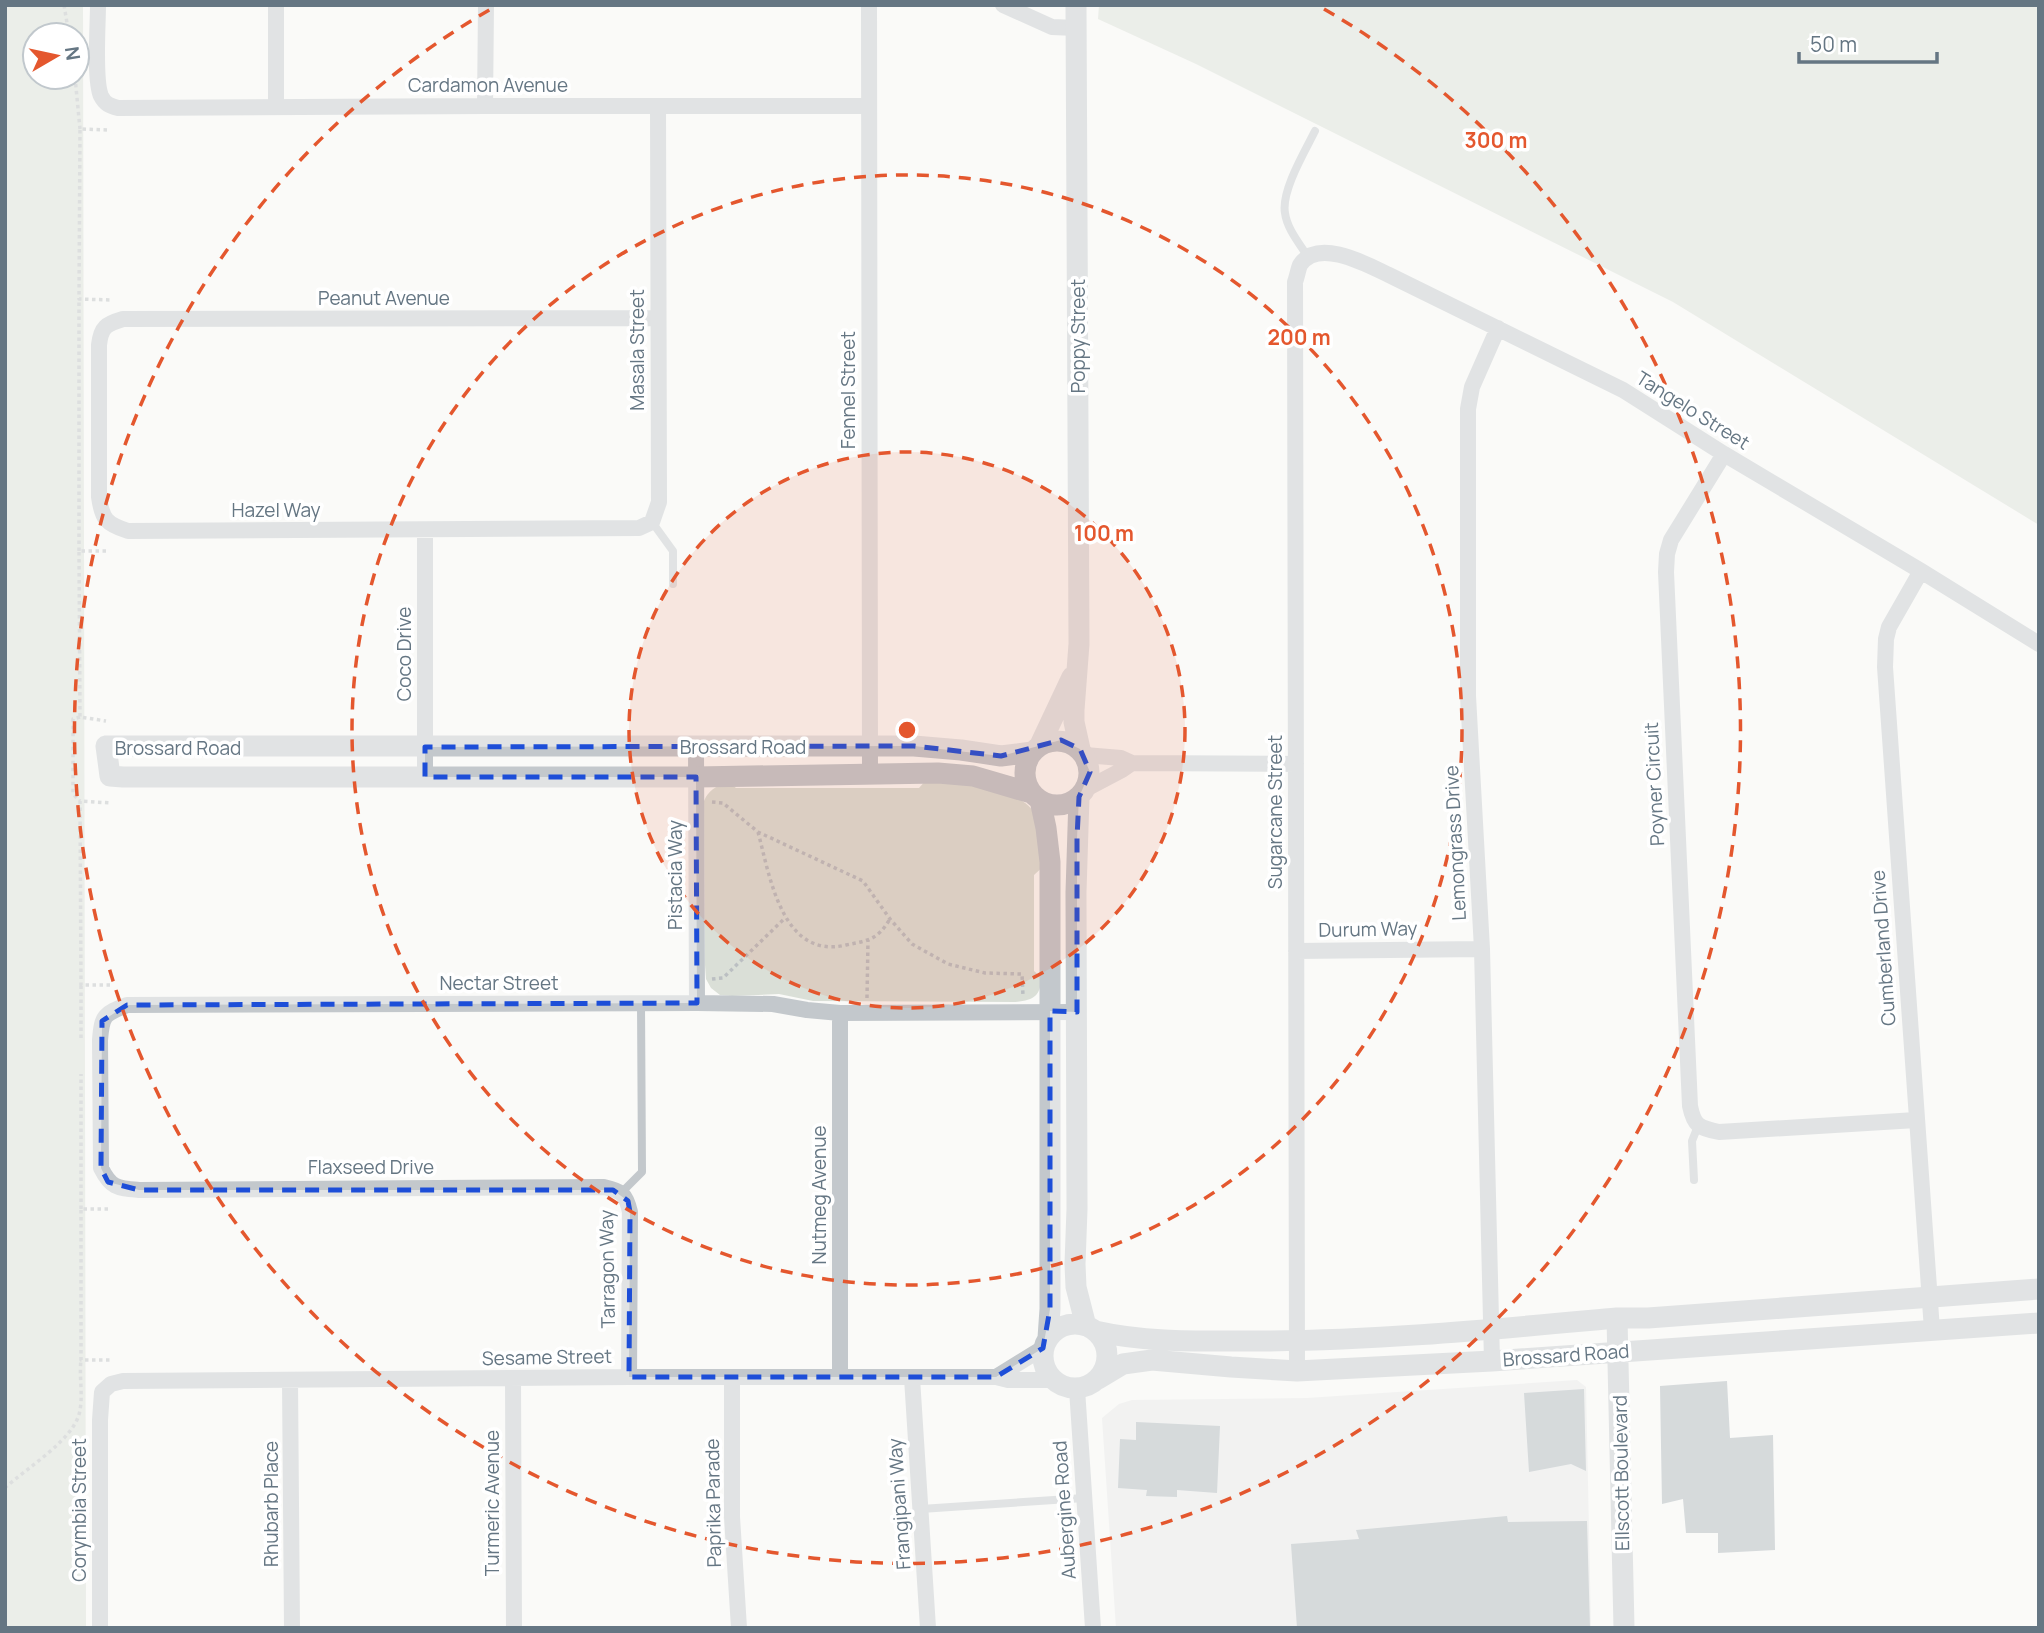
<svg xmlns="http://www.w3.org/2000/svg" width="2044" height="1633" font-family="Manrope,sans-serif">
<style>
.built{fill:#e8e9e9}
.green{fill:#dadfd7;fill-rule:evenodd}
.building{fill:#aab3b9}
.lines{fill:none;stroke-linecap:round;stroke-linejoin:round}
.path{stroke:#bbbfc2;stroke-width:3.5;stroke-dasharray:3.5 3.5;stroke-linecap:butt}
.service{stroke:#c3c8cc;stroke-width:8}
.minor{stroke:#c3c8cc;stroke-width:16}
.tertiary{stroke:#c3c8cc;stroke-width:21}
.marked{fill:none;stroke:#1d4ed8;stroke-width:5;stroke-dasharray:14 9;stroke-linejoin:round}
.ring{fill:none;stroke:#e4572e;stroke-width:3.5;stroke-dasharray:12 9}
.labels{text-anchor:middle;stroke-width:7;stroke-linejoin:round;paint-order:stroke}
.street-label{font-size:19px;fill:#657683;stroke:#fff}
.centre{fill:#e4572e;stroke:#fff;stroke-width:3.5}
.ring-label{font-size:21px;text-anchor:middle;font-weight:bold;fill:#e4572e;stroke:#fff;stroke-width:7;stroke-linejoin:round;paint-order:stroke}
</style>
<rect width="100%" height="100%" fill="#fafaf8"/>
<!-- built -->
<path class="built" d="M1577 1380 1586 1387 1591 1628H1116L1102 1418 1119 1404 1132 1400 1307 1398Z"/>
<!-- green -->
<path class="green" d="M5 5H83L86 1628H5ZM35 35H77V77H35Z
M1099 5H2039V525L1673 302 1196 64 1098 19Z
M927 779C955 780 1023 787 1036 816 1041 828 1043 850 1046 864L1034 875V971L1041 977C1041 995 1035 1000 1016 1002L813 1001 779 994 732 996 720 995 711 988 706 979 705 965 704 801C710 788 717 786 730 783L736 788H919Z"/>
<!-- building -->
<path class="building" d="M1727 1381 1730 1438 1773 1435 1775 1550 1718 1553V1533H1686L1683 1499 1662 1504 1660 1386Z
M1584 1389 1586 1471 1571 1464 1529 1472 1524 1393Z
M1136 1422 1220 1426 1217 1493 1177 1490V1497L1146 1496 1147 1490 1118 1488 1120 1439 1136 1440Z
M1507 1516 1508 1522 1587 1521 1590 1628H1297L1291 1544 1359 1539 1356 1530Z"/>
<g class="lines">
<!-- path -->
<path class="path" d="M64 5 69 35
M75 77 80 129
M107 130 80 129 79 299 111 300
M5 305V464
M79 551V299
M106 551H79L80 717 106 721
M80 717 73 719V794L80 801
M712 802 723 803 758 832 863 881 890 919 912 944 948 964 985 973 1022 974 1023 996
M758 832C770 877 782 960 846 945 870 940 877 940 890 919
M712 979 723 978 785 918
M110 985H81L80 801 111 803
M867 998 868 940
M81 1038V985
M81 1209V1074
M108 1209H81V1360H111
M5 1488C26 1468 76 1439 80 1410 83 1394 79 1376 81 1360"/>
<!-- service -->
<path class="service" d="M1308 257C1300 244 1287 229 1285 213 1281 191 1305 151 1315 131
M652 522 673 551V584
M1694 1180 1692 1141 1698 1126
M621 1193 642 1172 641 1004
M921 1509 1084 1498"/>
<!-- minor -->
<path class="minor" d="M98 5C98 25 94 80 101 96 105 104 110 106 118 108L485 106H868
M276 5V107
M869 5 870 774
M1003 5 1052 27 1076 28
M485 106 486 5
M658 318 123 319C106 324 101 327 99 345V497C102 519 106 524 128 531L639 528 652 522 659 502 658 107
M1724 454 1671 540 1667 554 1666 572 1690 1106C1694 1126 1699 1128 1719 1132L1916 1120
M425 530V777
M1921 571 1889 627 1886 639 1885 667 1932 1330
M696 747 697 1003
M1085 755 1121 758 1132 763 1296 764
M1086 789 1122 770 1132 763
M1296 951 1482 949
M1492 1361 1482 949 1468 696V409L1472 387 1498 328
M1297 1371 1295 282C1297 277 1298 270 1300 265 1318 237 1368 265 1389 275L1623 390 1724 454 1921 571 2039 644
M629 1377 630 1212C626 1194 622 1191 604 1187L139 1190C117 1188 111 1188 101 1168L100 1040C102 1015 104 1014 127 1005L697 1003 773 1004 807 1010 840 1013 1077 1012
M732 1377V1517L739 1628
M840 1377V1013
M996 1377 1043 1348
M513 1378 514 1628
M912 1378 928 1628
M290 1381 292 1628
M1077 1389 1093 1628
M100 1628V1420L102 1392 111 1384 123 1381 629 1377H996L1008 1380H1052"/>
<!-- tertiary -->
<path class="tertiary" d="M1076 5 1079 644 1074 710V722L1080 749
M1025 773a32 32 0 1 1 64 0a32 32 0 1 1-64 0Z
M1040 745 1072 677
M1031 793 973 776 938 773 696 777H123L110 776 106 746H914L961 750 1001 756 1032 752
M1079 797 1076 892 1077 1209 1075 1264 1076 1287 1086 1326
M1040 800 1046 828 1050 862V1309L1048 1338
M1617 1318 1624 1628
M1043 1356a32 32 0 1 1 64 0a32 32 0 1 1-64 0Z
M1095 1331C1148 1343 1200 1341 1254 1341 1375 1341 1496 1329 1617 1318H1648L2039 1289
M1098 1379 1123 1364 1152 1360 1231 1367 1297 1371 1492 1361 2039 1323"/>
</g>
<!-- marked area -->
<path d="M0 0H2044V1633H0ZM1061 740 1080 749 1090 772 1079 797 1077 838V1012L1050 1011V1309L1043 1348 996 1377H629L630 1212 628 1201 613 1190H139L108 1182 101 1168 102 1021 127 1005 697 1003 696 777H425V747L914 746 1001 756Z" fill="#fafaf8" fill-opacity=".55" fill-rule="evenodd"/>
<path class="marked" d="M1061 740 1080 749 1090 772 1079 797 1077 838V1012L1050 1011V1309L1043 1348 996 1377H629L630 1212 628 1201 613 1190H139L108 1182 101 1168 102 1021 127 1005 697 1003 696 777H425V747L914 746 1001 756Z"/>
<!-- distance rings -->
<circle cx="907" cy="730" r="278" fill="#e4572e" fill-opacity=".12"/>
<g class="ring">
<circle cx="907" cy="730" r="278"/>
<circle cx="907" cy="730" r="555"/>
<path d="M1324 9A833 833 0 1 1 491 9"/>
</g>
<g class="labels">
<!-- street labels -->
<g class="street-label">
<text x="488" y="92">Cardamon Avenue</text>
<text x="384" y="305">Peanut Avenue</text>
<text transform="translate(1078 336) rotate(-90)" y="7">Poppy Street</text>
<text transform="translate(637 350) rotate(-90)" y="7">Masala Street</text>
<text transform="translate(848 390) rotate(-90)" y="7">Fennel Street</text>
<text transform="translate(1693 410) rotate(32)" y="7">Tangelo Street</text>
<text x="276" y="517">Hazel Way</text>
<text transform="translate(404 654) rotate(-90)" y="7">Coco Drive</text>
<text x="743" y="754">Brossard Road</text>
<text x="178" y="755">Brossard Road</text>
<text transform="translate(1654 784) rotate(-93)" y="7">Poyner Circuit</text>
<text transform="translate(1275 812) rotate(-90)" y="7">Sugarcane Street</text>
<text transform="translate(1455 843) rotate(-93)" y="7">Lemongrass Drive</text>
<text transform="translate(675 875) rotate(-90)" y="7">Pistacia Way</text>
<text transform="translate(1368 929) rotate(-1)" y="7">Durum Way</text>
<text transform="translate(1883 948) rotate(-94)" y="7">Cumberland Drive</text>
<text x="499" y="990">Nectar Street</text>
<text x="371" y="1174">Flaxseed Drive</text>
<text transform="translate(819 1195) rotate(-90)" y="7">Nutmeg Avenue</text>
<text transform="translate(607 1269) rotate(-91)" y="7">Tarragon Way</text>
<text transform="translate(1566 1355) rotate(-4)" y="7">Brossard Road</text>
<text transform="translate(547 1357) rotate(-1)" y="7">Sesame Street</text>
<text transform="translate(1621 1473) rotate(-91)" y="7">Ellscott Boulevard</text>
<text transform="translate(492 1503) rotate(-90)" y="7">Turmeric Avenue</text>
<text transform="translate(713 1503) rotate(-91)" y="7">Paprika Parade</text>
<text transform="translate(271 1504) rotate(-90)" y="7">Rhubarb Place</text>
<text transform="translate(899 1504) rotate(-94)" y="7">Frangipani Way</text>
<text transform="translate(79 1510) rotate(-90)" y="7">Corymbia Street</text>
<text transform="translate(1064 1510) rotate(-94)" y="7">Aubergine Road</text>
</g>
</g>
<circle cx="907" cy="730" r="10" class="centre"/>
<g class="ring-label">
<text x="1496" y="148">300 m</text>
<text x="1299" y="345">200 m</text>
<text x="1104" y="541">100 m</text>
</g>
<!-- border -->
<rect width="2044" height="1633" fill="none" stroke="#657683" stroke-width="14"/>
<!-- north arrow -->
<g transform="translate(56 56) rotate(81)"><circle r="33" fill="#ffffff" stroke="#c1c8cd" stroke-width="2"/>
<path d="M0-5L12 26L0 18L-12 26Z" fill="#e4572e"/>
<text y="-10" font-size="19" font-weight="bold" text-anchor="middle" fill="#657683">N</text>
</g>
<!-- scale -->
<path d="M1799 52v10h138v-10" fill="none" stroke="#657683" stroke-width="3.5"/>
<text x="1810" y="52" font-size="21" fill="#657683" stroke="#ffffff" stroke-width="5" paint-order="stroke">50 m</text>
</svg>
